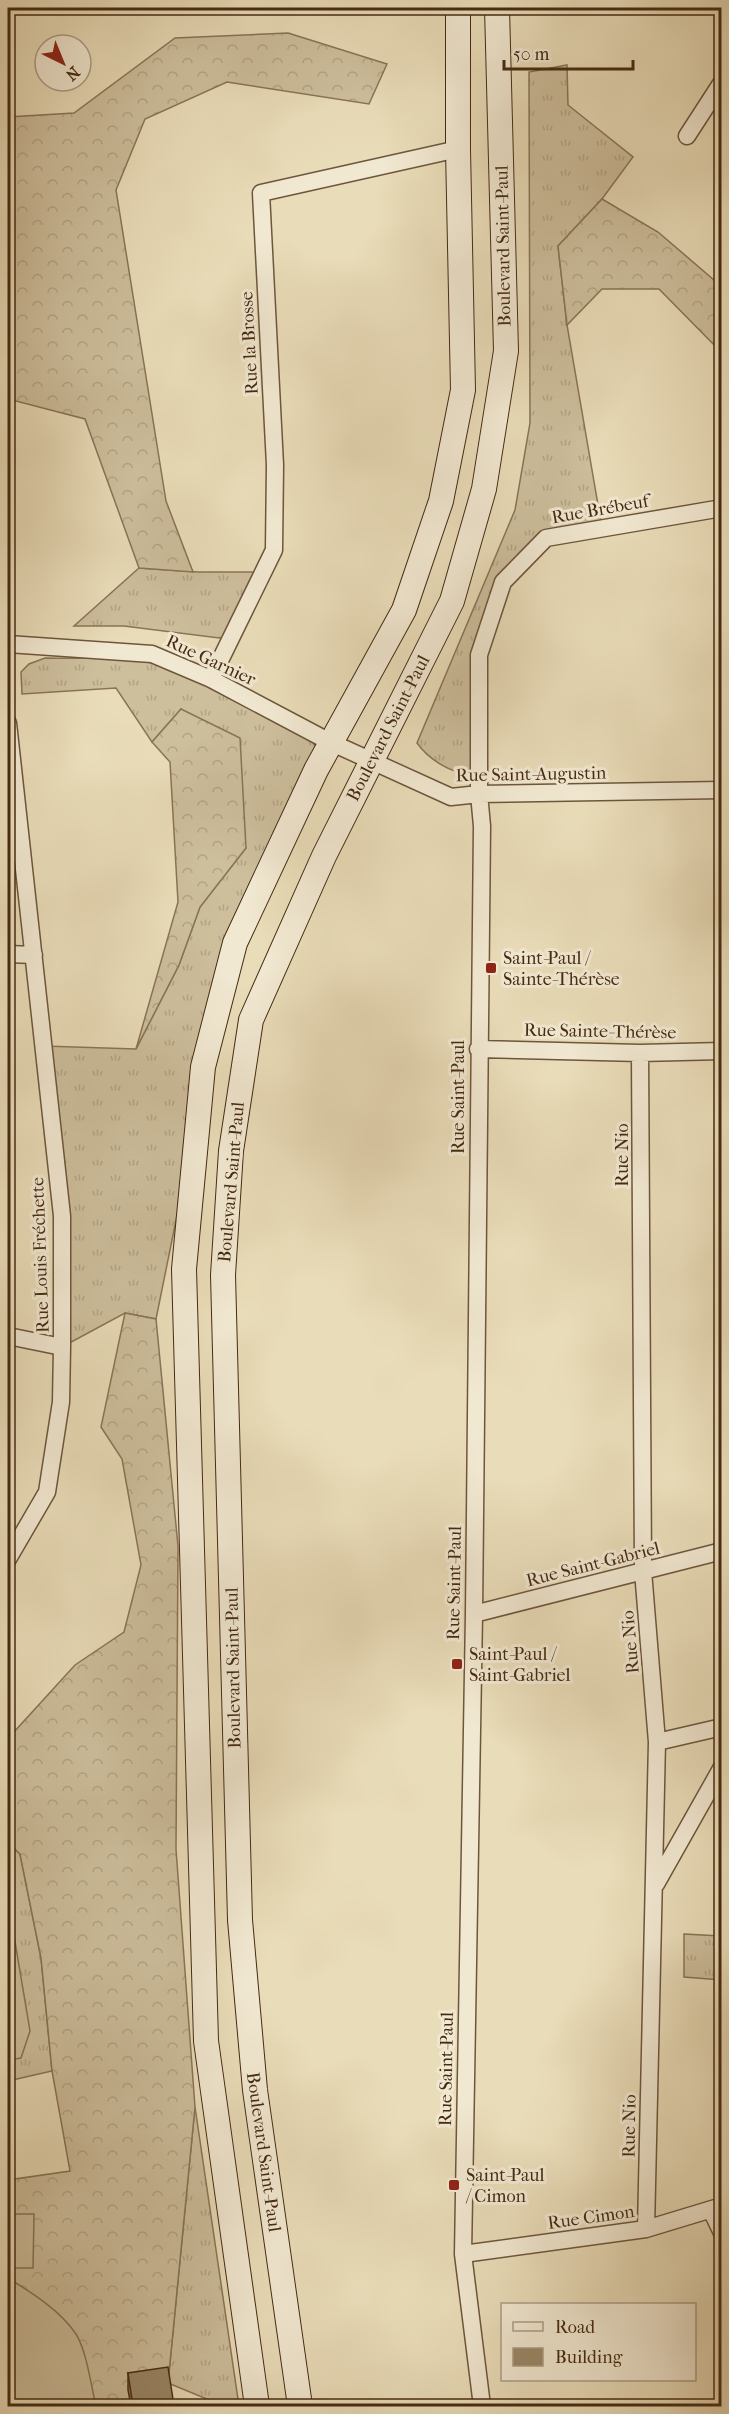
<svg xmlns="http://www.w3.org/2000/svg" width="729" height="2414" font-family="'IM FELL French Canon',serif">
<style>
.grass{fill:url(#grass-tufts);stroke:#897457;stroke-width:1.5}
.forest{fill:url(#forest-crowns);stroke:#897457;stroke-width:1.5}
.garden{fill:#cdbe9c;stroke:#897457;stroke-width:1.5}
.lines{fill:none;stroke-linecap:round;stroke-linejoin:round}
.street-casing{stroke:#6e563c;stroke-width:19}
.secondary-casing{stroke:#452a12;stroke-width:26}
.street{stroke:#f1e8d1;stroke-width:16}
.secondary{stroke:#f1e8d1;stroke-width:24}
.wall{fill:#847459;stroke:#452a12;stroke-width:1.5}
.building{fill:#9a8768;stroke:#452a12;stroke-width:1.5}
.poi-dot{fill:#8f2418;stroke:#f1e8d1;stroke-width:2}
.labels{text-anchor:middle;stroke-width:6;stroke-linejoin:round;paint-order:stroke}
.street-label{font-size:18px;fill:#452a12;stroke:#f1e8d1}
.poi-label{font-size:18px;fill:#452a12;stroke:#f1e8d1;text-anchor:start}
</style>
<defs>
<pattern id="grass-tufts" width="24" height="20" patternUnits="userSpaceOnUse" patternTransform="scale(1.5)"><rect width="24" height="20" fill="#cdbe9c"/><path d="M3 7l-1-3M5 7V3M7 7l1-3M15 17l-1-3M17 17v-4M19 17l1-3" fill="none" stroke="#b1a385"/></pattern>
<pattern id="forest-crowns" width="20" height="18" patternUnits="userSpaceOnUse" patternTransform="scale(1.5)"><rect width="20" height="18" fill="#cdbe9c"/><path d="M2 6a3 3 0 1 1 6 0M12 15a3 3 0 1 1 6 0" fill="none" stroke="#b1a385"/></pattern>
</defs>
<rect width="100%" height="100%" fill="#e9dcb8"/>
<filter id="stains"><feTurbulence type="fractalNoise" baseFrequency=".00333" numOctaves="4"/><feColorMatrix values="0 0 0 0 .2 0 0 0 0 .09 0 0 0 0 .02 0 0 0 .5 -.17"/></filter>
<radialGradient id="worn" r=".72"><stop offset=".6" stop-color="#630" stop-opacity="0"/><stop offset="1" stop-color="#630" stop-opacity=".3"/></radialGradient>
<!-- grass -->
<path class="grass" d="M567 65 568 105 633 157 602 199 558 246 567 325 602 528 546 538 503 582 479 655 473 770C455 779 427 757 417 743L515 510 530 423 529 72Z
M139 568 198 572H256L227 639 124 626H74Z
M45 658C84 659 127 655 165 666 217 683 265 716 313 742L320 755 253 891 185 1176 156 1319 125 1313 62 1347 44 1046 136 1049 179 965 200 907 246 848 181 709 152 742 116 688 22 694 21 672 29 664Z
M8 1842 20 1854 41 1958 52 2071 8 2081Z
M684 1934 721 1936V1980L684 1977Z
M195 2107 239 2406H208L207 2399 168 2383Z"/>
<!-- forest -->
<path class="forest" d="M288 33 387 64 369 104 227 82 145 119 116 190 166 501 193 572 139 568 85 419 8 399V117L74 113 175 38Z
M602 199 658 232 721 286V352L659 289H602L567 325 558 246Z
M181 709 240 738 246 848 200 907 179 965 136 1049 178 902 170 762 152 742Z
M125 1313 156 1319 178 1546 176 1849 195 2107 168 2383 131 2406H8V2180L70 2171 52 2071 41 1958 20 1854 8 1842V1735L13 1733 75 1665 124 1632 141 1565 122 1459 101 1427Z"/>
<!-- garden -->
<path class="garden" d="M8 1921 12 1924 30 2031 21 2058 8 2060Z
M8 2214H34L33 2268H8Z
M8 2278C32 2293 60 2310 76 2334 87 2352 91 2386 96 2406H8Z"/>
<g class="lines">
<!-- street casing -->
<g class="street-casing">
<path id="street" d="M687 136 722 82
M8 644 152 654 211 679 330 742 451 797 479 794 722 790
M211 679 274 550 275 465 261 193 458 149
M8 723 62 1216V1347L61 1402 47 1492 8 1559
M8 954 34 955
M478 1049 640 1053 722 1051
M640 1053 643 1571 657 1742 646 2229
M8 1336 62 1347
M474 1614 722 1551
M657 1742 722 1727
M656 1884 722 1767
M711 2210 722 2233
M463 2254 646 2229 722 2206
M482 2406 463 2254 474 1614 482 826 479 794V655L503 582 546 538 722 508"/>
</g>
<!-- secondary casing -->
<g class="secondary-casing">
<path id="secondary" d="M257 2406 206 2041 184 1269 203 1067 235 943 316 770 404 610 441 501 463 390 458 149V8
M300 2406 255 2090 240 1920 223 1275 231 1151 251 1020 324 856 452 601 484 489 506 351 497 8"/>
</g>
<!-- street -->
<use href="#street" class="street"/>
<!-- secondary -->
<use href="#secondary" class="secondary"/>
</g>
<!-- wall -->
<path class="wall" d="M128 2373 174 2406H131L128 2390Z"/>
<!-- building -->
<path class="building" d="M168 2367 174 2406H133L128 2373Z"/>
<!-- markers -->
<g class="poi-dot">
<rect x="485" y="962" width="12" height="12" rx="3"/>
<rect x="451" y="1658" width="12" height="12" rx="3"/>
<rect x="448" y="2179" width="12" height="12" rx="3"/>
</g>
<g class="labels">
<!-- street labels -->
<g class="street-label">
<text transform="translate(503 246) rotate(-91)" y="6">Boulevard Saint-Paul</text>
<text transform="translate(249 343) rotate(-93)" y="6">Rue la Brosse</text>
<text transform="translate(600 509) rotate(-10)" y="6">Rue Brébeuf</text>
<text transform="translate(211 660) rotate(25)" y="6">Rue Garnier</text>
<text transform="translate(388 728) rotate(-63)" y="6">Boulevard Saint-Paul</text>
<text transform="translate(531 774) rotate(-1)" y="6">Rue Saint-Augustin</text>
<text transform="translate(600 1031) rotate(1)" y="6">Rue Sainte-Thérèse</text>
<text transform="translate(458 1097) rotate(-90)" y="6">Rue Saint-Paul</text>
<text transform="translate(622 1155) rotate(-90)" y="6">Rue Nio</text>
<text transform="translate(231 1182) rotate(-85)" y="6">Boulevard Saint-Paul</text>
<text transform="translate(40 1255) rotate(-92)" y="6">Rue Louis Fréchette</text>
<text transform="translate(593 1564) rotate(-14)" y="6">Rue Saint-Gabriel</text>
<text transform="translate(454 1583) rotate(-89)" y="6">Rue Saint-Paul</text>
<text transform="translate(630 1642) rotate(-95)" y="6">Rue Nio</text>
<text transform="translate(233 1668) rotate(-91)" y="6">Boulevard Saint-Paul</text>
<text transform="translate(446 2069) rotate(-89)" y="6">Rue Saint-Paul</text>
<text transform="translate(629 2126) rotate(-89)" y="6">Rue Nio</text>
<text transform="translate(264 2152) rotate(82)" y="6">Boulevard Saint-Paul</text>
<text transform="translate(591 2217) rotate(-8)" y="6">Rue Cimon</text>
</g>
<!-- poi labels -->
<g class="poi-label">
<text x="503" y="964">Saint-Paul /<tspan x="503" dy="21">Sainte-Thérèse</tspan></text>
<text x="469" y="1660">Saint-Paul /<tspan x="469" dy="21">Saint-Gabriel</tspan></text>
<text x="466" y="2181">Saint-Paul<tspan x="466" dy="21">/ Cimon</tspan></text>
</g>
</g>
<!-- margin -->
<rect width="729" height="2414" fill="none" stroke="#e9dcb8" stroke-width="30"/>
<rect x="9" y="9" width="711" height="2396" fill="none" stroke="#452a12" stroke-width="3"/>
<rect x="15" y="15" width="699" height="2384" fill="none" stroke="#452a12" stroke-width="1.5"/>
<!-- legend -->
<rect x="501" y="2303" width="195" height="78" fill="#f1e8d1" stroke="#ac9c85" stroke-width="1.5"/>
<rect x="513" y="2322" width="30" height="9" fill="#f1e8d1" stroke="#ac9c85" stroke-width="1.5"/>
<text x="555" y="2333" font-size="18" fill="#452a12">Road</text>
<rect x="513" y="2348" width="30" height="18" fill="#9a8768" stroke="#ac9c85" stroke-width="1.5"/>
<text x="555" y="2363" font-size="18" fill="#452a12">Building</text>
<!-- north arrow -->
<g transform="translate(63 63) rotate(137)"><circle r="28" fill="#f1e8d1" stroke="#ac9c85" stroke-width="1.5"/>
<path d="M0-4.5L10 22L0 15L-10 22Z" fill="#8f2418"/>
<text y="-9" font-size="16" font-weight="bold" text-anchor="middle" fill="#452a12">N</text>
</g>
<!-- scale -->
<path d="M504 60v9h129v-9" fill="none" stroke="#452a12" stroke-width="3"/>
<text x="513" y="60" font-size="18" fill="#452a12" stroke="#f1e8d1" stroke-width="4.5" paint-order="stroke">50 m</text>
<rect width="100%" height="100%" filter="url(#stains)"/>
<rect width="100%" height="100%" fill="url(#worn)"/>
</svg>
